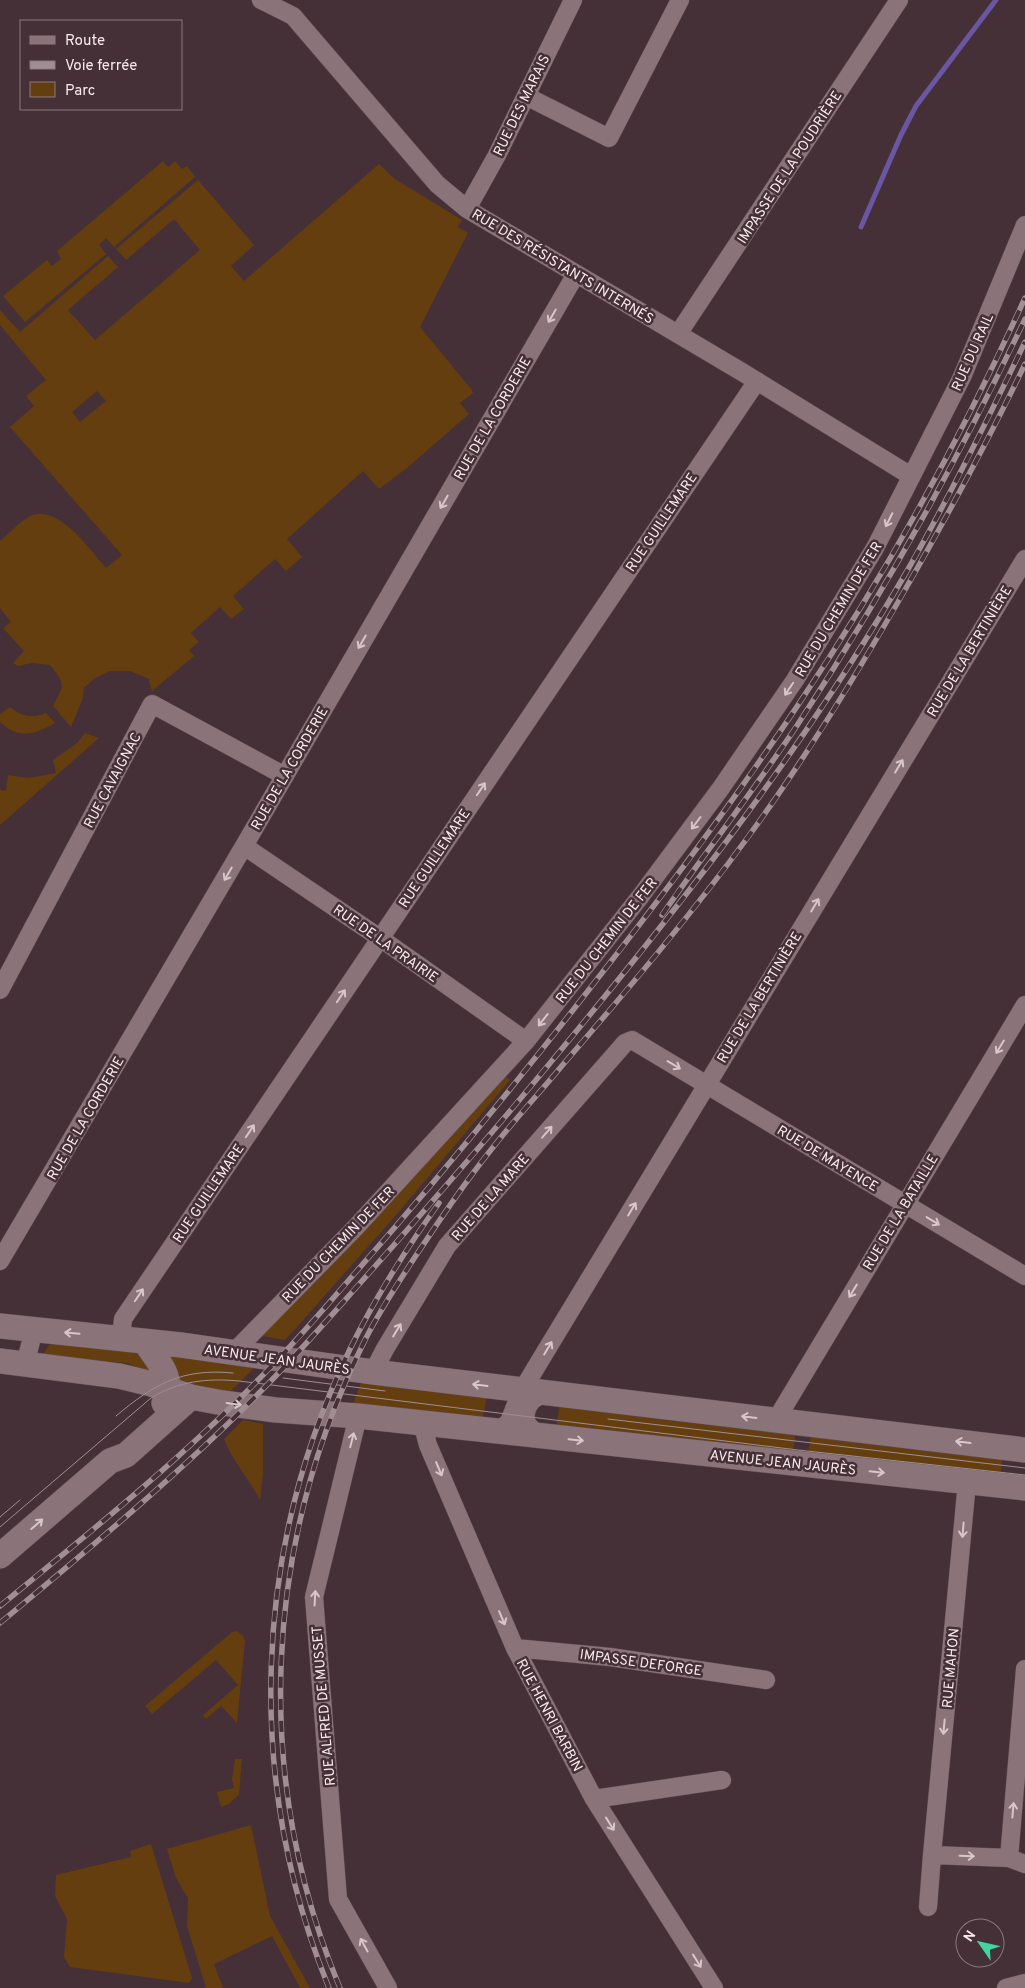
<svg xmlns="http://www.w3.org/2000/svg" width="1025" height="1988" font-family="Overpass,sans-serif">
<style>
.green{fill:#643e0f;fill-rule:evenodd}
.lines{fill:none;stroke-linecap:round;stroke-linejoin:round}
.stream{stroke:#6a57a4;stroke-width:5}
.street-casing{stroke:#5f4e53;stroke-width:19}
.secondary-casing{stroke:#5f4e53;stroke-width:26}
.street{stroke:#8b737a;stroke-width:18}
.secondary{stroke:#8b737a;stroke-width:25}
.tram{stroke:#9f8e93;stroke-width:1}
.rail-casing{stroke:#9f8e93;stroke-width:5.5}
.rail{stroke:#443036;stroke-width:4;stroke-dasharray:11;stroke-linecap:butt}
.oneway{stroke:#d7c6ca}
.labels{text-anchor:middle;stroke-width:5;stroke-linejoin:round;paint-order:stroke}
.street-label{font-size:14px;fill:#f7e9ed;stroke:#443036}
</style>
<rect width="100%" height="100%" fill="#443036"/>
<!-- green -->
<path class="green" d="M163 161 168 167 175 161 182 169 187 166 195 177 114 247 106 238 99 245 106 254 25 322 3 296 47 260 52 266 61 259 57 251Z
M379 164 395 179 462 220 458 227 468 233 420 327 472 390 473 393 460 403 469 414 407 468 379 489 363 471 287 539 302 557 286 571 275 559 233 596 244 609 231 619 220 607 191 633 199 642 189 650 194 656 152 691 149 679 130 671H110L95 678 84 688 83 698 71 727 53 706C64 685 66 684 50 665L32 663 18 666 13 663 24 651 3 628 11 622 0 608V541C9 534 17 524 27 518 55 499 90 550 106 568L122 555 10 427 34 406 26 396 46 380 0 325V310L20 332 108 256 118 267 68 310 95 340 200 250 174 219 126 260 116 249 198 180 254 245 231 266 244 281ZM97 391 106 401 80 422 72 412Z
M10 707C22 716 31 719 46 713L55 723C35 735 18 739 0 722V714Z
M85 733 99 738 0 825V790L6 791 8 775 29 778 56 773 53 760 77 743Z
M504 1076 510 1080 397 1214 296 1328 285 1340 262 1336Z
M53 1339 136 1347 155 1376 128 1363 42 1356Z
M192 1346 265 1357 220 1402 188 1396 165 1357Z
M362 1380 487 1395 482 1422 353 1404Z
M560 1403 796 1431 792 1457 556 1428Z
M243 1420 263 1424V1475L260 1500C249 1479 233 1462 224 1439Z
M812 1429 1003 1453 1000 1481 807 1459Z
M237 1631 243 1636 245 1641 237 1723 221 1706 206 1719 203 1715 238 1685 216 1660 152 1714 145 1706 232 1632Z
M235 1759H242L239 1794 229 1804 221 1807 217 1792 234 1788 232 1779Z
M251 1825 270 1916 310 1988H300L272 1936 214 1964 223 1988H206L187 1926 188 1898 176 1878 167 1849Z
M151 1844 192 1978 189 1983 70 1967 64 1957 67 1919 55 1896 56 1875 131 1857 130 1851Z"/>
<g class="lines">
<!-- stream -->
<path class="stream" d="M861 227 901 135 916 106 996 0"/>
<!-- street casing -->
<g class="street-casing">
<path id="street" d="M261 0 293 16 437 184 467 209 742 372 911 476
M526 96 609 138 680 0
M467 209 497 155 573 0
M678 334 899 0
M244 846 380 938 526 1041
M0 990 152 704 285 776
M0 1261 244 846 576 274
M121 1338 123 1319 757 381
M233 1353 356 1227 526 1041 640 897 721 788 795 680 875 548 962 377 1025 225
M25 1364 34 1330
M373 1372 385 1349 447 1246 625 1043 632 1040 1025 1276
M358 1416 314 1597 338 1899 388 1988
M776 1420 1025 1005
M422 1423 428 1445 515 1648 594 1799 714 1988
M493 1431 503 1427 509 1422 520 1394 538 1364 1025 559
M542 1436C537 1433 532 1430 529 1426 522 1418 527 1403 536 1398 540 1395 546 1395 551 1394
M967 1482 932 1855 1009 1858 1025 1864
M515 1648 610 1657 766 1680
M594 1799 722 1780
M1009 1858 1025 1669
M928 1907 932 1855
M1006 1988 1025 1983"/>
</g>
<!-- secondary casing -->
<g class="secondary-casing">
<path id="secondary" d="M0 1326 181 1345 373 1372 1025 1450
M145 1342C158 1361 176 1379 164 1403
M0 1361 119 1376 148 1383 191 1397 223 1403 276 1410 358 1416 1025 1488
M0 1556 110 1461 126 1455 191 1397"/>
</g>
<!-- street -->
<use href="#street" class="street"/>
<!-- secondary -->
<use href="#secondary" class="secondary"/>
<!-- tram -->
<path class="tram" d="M283 1378 385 1391
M116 1416C154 1384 182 1368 233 1373
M608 1419 1025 1468
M0 1517 20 1500
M0 1527 151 1398C179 1381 207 1378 239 1381L798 1450 1025 1475"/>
<!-- rail casing -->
<g class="rail-casing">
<path id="rail" d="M662 915C706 851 755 789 798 724 883 594 959 459 1025 319
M0 1606C89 1533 179 1461 259 1379 293 1345 324 1309 355 1273 437 1180 515 1085 591 987 664 894 735 800 800 702 886 574 961 438 1025 298
M0 1623C89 1549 179 1474 261 1391 296 1356 329 1318 362 1281 419 1217 476 1152 531 1086 667 923 800 756 907 571 950 496 988 419 1025 342
M329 1988C245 1781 252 1551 350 1349 375 1298 406 1249 439 1203
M340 1988C252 1777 263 1544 365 1340 379 1312 396 1286 413 1260 439 1221 465 1182 494 1146 517 1117 542 1090 566 1061 629 988 691 915 748 837 803 762 852 682 898 602 943 524 986 445 1025 364"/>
</g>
<!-- rail -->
<use href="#rail" class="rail"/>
</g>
<!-- one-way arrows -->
<defs><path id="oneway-shaft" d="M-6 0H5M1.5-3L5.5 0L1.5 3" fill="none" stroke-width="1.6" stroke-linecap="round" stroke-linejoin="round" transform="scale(1.25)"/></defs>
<g class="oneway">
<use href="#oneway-shaft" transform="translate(552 316) rotate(120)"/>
<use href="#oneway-shaft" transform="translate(444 502) rotate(120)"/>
<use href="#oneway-shaft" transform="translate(889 520) rotate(117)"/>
<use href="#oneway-shaft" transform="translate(362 642) rotate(120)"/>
<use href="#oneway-shaft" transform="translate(789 689) rotate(124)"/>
<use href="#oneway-shaft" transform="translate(899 766) rotate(-59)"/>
<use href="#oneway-shaft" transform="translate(481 789) rotate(-56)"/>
<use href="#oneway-shaft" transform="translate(696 823) rotate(127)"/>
<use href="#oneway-shaft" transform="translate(228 874) rotate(120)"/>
<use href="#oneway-shaft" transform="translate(815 905) rotate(-59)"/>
<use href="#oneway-shaft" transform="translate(341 996) rotate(-56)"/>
<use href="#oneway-shaft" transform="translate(543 1020) rotate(128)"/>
<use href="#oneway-shaft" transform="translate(1000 1047) rotate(121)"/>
<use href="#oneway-shaft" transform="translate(674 1065) rotate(31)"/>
<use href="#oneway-shaft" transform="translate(250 1131) rotate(-56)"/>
<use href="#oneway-shaft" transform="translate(547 1132) rotate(-49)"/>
<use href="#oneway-shaft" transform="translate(632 1209) rotate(-59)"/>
<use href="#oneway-shaft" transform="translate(933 1221) rotate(31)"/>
<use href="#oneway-shaft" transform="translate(853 1291) rotate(121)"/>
<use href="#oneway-shaft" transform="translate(139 1295) rotate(-56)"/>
<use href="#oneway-shaft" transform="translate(397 1330) rotate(-59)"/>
<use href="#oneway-shaft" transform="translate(72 1333) rotate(-175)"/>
<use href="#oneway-shaft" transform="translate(548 1348) rotate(-59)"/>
<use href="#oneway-shaft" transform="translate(480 1385) rotate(-173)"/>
<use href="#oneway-shaft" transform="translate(234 1404) rotate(8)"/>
<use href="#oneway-shaft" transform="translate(749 1417) rotate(-173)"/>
<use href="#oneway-shaft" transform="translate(352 1440) rotate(-76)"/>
<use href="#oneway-shaft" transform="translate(576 1440) rotate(6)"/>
<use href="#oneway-shaft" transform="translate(963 1442) rotate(-173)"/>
<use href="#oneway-shaft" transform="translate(439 1469) rotate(67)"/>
<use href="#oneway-shaft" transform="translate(877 1472) rotate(6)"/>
<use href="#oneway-shaft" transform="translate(37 1524) rotate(-41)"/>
<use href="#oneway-shaft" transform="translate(963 1530) rotate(95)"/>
<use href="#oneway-shaft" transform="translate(315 1598) rotate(-87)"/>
<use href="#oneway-shaft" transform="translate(502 1618) rotate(67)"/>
<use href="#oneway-shaft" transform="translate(944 1727) rotate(95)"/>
<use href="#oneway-shaft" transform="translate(1013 1810) rotate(-85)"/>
<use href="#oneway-shaft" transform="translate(610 1824) rotate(58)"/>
<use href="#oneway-shaft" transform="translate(967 1856) rotate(2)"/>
<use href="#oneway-shaft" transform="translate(364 1945) rotate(-119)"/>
<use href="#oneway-shaft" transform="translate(697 1961) rotate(58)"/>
</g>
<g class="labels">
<!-- street labels -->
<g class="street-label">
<text transform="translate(521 105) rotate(-64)" y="5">RUE DES MARAIS</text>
<text transform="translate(789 167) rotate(-57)" y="5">IMPASSE DE LA POUDRIÈRE</text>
<text transform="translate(563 266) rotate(31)" y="5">RUE DES RÉSISTANTS INTERNÉS</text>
<text transform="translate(972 352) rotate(-66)" y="5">RUE DU RAIL</text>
<text transform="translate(492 418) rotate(-60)" y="5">RUE DE LA CORDERIE</text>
<text transform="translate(661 522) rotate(-56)" y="5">RUE GUILLEMARE</text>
<text transform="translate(838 609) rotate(-59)" y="5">RUE DU CHEMIN DE FER</text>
<text transform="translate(969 651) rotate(-59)" y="5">RUE DE LA BERTINIÈRE</text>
<text transform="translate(289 768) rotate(-60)" y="5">RUE DE LA CORDERIE</text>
<text transform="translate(112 780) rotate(-62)" y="5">RUE CAVAIGNAC</text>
<text transform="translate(434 858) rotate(-56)" y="5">RUE GUILLEMARE</text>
<text transform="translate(606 940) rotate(-52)" y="5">RUE DU CHEMIN DE FER</text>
<text transform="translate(386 943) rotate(35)" y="5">RUE DE LA PRAIRIE</text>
<text transform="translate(759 997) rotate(-59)" y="5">RUE DE LA BERTINIÈRE</text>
<text transform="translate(85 1118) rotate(-60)" y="5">RUE DE LA CORDERIE</text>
<text transform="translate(828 1158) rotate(31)" y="5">RUE DE MAYENCE</text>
<text transform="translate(208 1193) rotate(-56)" y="5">RUE GUILLEMARE</text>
<text transform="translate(490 1197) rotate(-49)" y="5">RUE DE LA MARE</text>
<text transform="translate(900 1212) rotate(-59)" y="5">RUE DE LA BATAILLE</text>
<text transform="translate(338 1244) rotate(-46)" y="5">RUE DU CHEMIN DE FER</text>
<text transform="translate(277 1359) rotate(8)" y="5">AVENUE JEAN JAURÈS</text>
<text transform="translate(783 1462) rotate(6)" y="5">AVENUE JEAN JAURÈS</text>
<text transform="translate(641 1662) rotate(8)" y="5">IMPASSE DEFORGE</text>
<text transform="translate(950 1668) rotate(-85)" y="5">RUE MAHON</text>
<text transform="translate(323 1706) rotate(-95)" y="5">RUE ALFRED DE MUSSET</text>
<text transform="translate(550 1715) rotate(62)" y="5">RUE HENRI BARBIN</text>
</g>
</g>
<!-- legend -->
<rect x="20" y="20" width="162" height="90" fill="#443036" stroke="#8c7a7f"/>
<rect x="30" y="36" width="25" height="8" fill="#8b737a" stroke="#8c7a7f"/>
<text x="65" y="45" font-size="15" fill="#f7e9ed">Route</text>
<rect x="30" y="61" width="25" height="8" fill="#9f8e93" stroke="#8c7a7f"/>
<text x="65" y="70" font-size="15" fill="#f7e9ed">Voie ferrée</text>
<rect x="30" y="82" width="25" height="15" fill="#643e0f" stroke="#8c7a7f"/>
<text x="65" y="95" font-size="15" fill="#f7e9ed">Parc</text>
<!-- north arrow -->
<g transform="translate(980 1943) rotate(304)"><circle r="24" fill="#443036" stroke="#8c7a7f"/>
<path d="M0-4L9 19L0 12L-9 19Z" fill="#43d4a0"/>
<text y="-8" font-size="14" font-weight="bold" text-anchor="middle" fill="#f7e9ed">N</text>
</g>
</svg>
